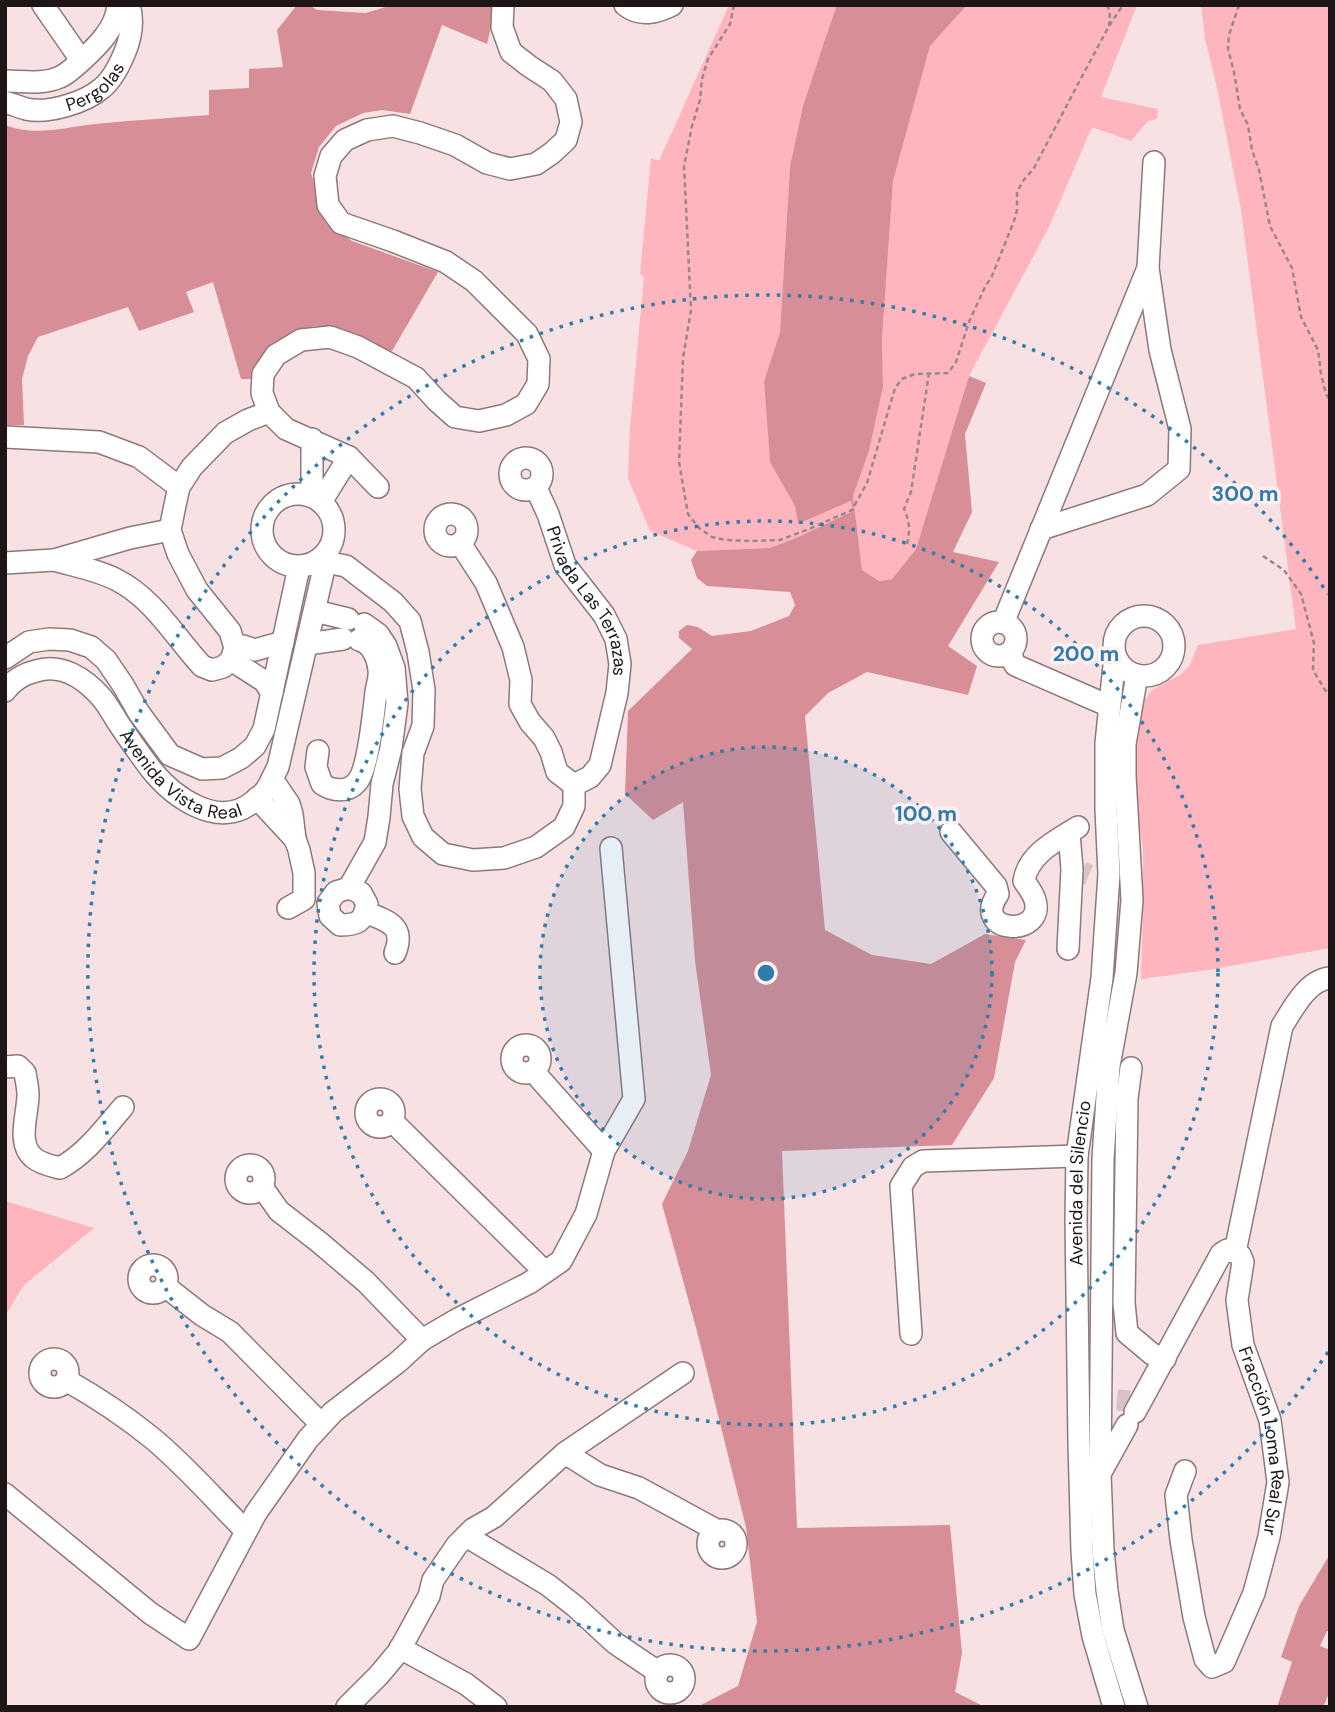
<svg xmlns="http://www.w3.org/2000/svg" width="1335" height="1712" font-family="'DM Sans',sans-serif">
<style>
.green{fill:#feb5be}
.forest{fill:#d78e97}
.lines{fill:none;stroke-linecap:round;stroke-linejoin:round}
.minor-tunnel{stroke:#d7c2c4;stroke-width:21;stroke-dasharray:21 10;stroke-linecap:butt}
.minor-casing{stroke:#8d787a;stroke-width:24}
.path{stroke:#988889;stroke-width:2.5;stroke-dasharray:5 3.5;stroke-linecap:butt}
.minor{stroke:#fff;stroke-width:21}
.ring{fill:none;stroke:#2f7cae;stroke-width:3.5;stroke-dasharray:3.5 7}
.labels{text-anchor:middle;stroke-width:7;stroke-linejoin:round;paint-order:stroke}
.street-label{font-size:18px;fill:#1d1516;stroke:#fff0f2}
.centre{fill:#2f7cae;stroke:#fff0f2;stroke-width:3.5}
.ring-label{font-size:21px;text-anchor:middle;font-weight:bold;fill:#2f7cae;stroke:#fff0f2;stroke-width:7;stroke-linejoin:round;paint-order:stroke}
</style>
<rect width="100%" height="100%" fill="#f8e1e3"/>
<!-- green -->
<path class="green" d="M729 5H837L824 42 803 106 790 166 780 332 764 381 770 462 795 506 798 524 851 501 853 511 796 538 770 548 697 551 650 531 628 478 630 427 644 277 640 274 651 158 659 161Z
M967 5H1137L1101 97 1158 109 1157 119 1148 121 1131 141 1092 127 1049 227 969 376 916 549 892 579 879 581 862 570 853 496 869 451 883 387 882 339 893 181 930 46Z
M1201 5H1330V948L1208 970 1141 979 1143 902V849L1133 784 1140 707 1152 690 1180 675 1190 665 1198 645 1296 629 1241 210 1216 83 1205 39Z
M5 1201 94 1228 24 1285 5 1316Z"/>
<!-- forest -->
<path class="forest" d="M297 5H309L317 10 366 13 392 5H496L487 44 442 25 410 114 382 110 363 113 336 126 319 147 311 173 326 223 352 241 438 272 392 351 314 326 271 344 254 379H241L213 282 186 292 194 312 139 331 128 307 38 337 28 356 22 379 24 425H5V125C35 137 66 127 96 124 133 120 172 118 209 115V90L249 88V69L283 67 277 30Z
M837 5H967L930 46 893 181 882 339 883 387 869 451 853 496 862 570 879 581 892 579 916 549 969 376 986 383 965 434 972 512 953 552 999 562 948 646 977 666 968 695 867 672 828 693 805 716 825 930 872 955 931 964 985 934 1026 940 1015 962 994 1078 952 1145 782 1151 797 1528 950 1525 962 1653 955 1692 985 1707H697L738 1686 757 1622 746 1527 698 1335 662 1204 688 1151 711 1075 695 961 683 802 653 820 625 794 628 711 692 649 679 638V631L687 625 698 627 712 636 751 631 789 616 795 605 790 592 707 586 697 578 691 560 697 551 770 548 796 538 853 511 851 501 798 524 795 506 770 462 764 381 780 332 790 166 803 106 824 42Z
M1330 1554V1632L1327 1631 1320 1646 1330 1650V1691L1323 1707H1277L1292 1662 1281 1657 1299 1606Z"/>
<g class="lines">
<!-- minor-tunnel -->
<path class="minor-tunnel" d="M1082 872 1089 875
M1117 1400 1130 1401"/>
<!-- minor casing -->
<g class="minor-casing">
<g id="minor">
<path d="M43 5 81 60"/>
<path d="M625 5C640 17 656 13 672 5"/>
<path d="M5 81C23 81 43 85 60 77 70 73 99 45 105 36 112 27 117 16 118 5"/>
<path id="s1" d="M5 102C12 104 19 107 26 109 47 114 85 103 102 88 112 80 120 64 125 52 131 37 134 21 129 5"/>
<path d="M5 437 99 442 139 457 179 487"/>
<path d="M312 439V496"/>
<circle cx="526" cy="474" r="16"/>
<path d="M378 487 349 457 286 429 269 412 262 393 263 374 276 355 301 340 330 337 358 347 416 378 437 401 455 417 479 421 506 415 526 404 538 384 539 359 527 334 474 281 446 262 393 241 341 223 328 205 325 176 331 156 345 140 367 130 393 126 420 133 455 145 487 163 510 169 536 164 552 153 566 140 571 122 566 99 552 81 529 66 511 52 502 27 503 5"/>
<path id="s2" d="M536 488 548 514 565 565 604 615 616 639 620 664 617 693 600 765 590 777 574 785"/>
<circle cx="298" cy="530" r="36"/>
<path d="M321 502 349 457"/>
<circle cx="451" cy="530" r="16"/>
<path d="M1041 529 1147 495 1179 469 1180 429 1160 350 1148 268 1154 162"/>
<path d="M54 560C75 566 98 570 117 580 154 599 175 637 202 666L212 670 223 667 231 660 235 648 230 631 197 590 178 554 170 530 175 505 179 487 192 467 225 433 248 420 269 412"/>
<path d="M325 562 346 566 393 602 410 621 418 652 424 690 423 726 413 753 410 789 413 816 423 837 443 854 473 860 504 858 536 847 564 827 574 806V785L557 772 551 752 544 738 530 722 520 704 521 680 513 647 486 583 460 543"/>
<path d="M5 563 54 560 130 538 170 530"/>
<path d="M315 611 348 619"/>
<circle cx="1144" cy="646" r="30"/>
<circle cx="999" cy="639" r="17"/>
<path d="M1003 623 1148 268"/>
<path d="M307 644 343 639"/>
<path d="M235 648 243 646 255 650 283 642"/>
<path d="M1010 652 1015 665 1109 706"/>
<path d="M5 658 29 642 49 639 70 640 91 647 106 660 123 685 139 713 170 755 202 769 222 768 241 758 255 746 264 729 299 567"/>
<path d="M231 660 264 681 272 693"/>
<path id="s3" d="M5 691C13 680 23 674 36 671 61 663 84 678 101 697 108 705 113 715 119 724 129 739 139 753 150 768 173 797 219 831 254 801 258 798 263 794 266 790 271 783 274 774 278 767L328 551"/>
<path d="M318 751 316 767 322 784C332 791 348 793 357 782 368 770 374 710 376 692 377 685 380 677 379 670 378 658 372 643 359 640"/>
<path d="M272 779 289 804 292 814 295 839 299 850 304 873V899L288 908"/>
<path d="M257 798 295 839"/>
<path d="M951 832 996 886 998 894C970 934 1046 938 1035 900 1033 893 1028 887 1024 881 1028 854 1057 840 1078 827"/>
<path d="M349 888 375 842 379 817 382 784 391 748 397 703 394 668 386 646 378 634 364 624"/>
<path d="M349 888 361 893 367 904C363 922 358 925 340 925L330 916 328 903 336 892Z"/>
<path d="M365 912C387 921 406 925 395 953"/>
<path d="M1068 949 1072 869 1069 833"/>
<circle cx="526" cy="1059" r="14"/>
<path d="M5 1067 18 1066 25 1073C26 1080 28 1087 28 1095 28 1114 16 1144 34 1158 41 1164 52 1166 60 1168 86 1154 104 1129 123 1107"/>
<path d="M1131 1068 1127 1098 1124 1303 1127 1333 1152 1354 1165 1359"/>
<path d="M533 1071 604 1151"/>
<circle cx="380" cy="1113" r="14"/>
<path d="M392 1121 545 1272"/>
<circle cx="250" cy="1179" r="14"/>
<path d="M262 1187 279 1211 319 1242 366 1282 422 1340"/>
<path d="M1235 1252 1282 1026C1293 1009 1307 980 1330 978"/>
<circle cx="153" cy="1279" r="14"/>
<path d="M165 1286 202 1315 230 1332 321 1424"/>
<path d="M911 1334 901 1186 913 1167 923 1161 1077 1156"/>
<circle cx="54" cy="1373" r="14"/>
<path d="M66 1380C96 1397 125 1416 152 1438 186 1466 215 1500 246 1531"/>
<path id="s4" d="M1135 1412 1221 1254 1227 1250 1235 1252 1240 1255 1243 1262 1237 1300 1243 1345 1270 1420 1278 1482 1269 1537 1254 1593 1224 1662 1212 1667 1205 1659 1194 1617 1181 1540 1176 1495 1185 1471"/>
<path d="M565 1453 600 1475 639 1488 718 1531"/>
<path d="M1101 1472 1127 1425"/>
<path d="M5 1494 150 1613 189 1639 256 1513 308 1439 333 1412 398 1362 422 1340 456 1320 529 1283 561 1261 586 1214 604 1151 634 1099 611 848"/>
<circle cx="722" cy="1544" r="14"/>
<path d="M466 1536 548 1585 576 1607 615 1643 658 1672"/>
<path d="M400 1648 466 1684 496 1707"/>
<circle cx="670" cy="1679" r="14"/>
<path d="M347 1707 379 1675 399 1651 429 1596 433 1580 457 1545 473 1529 494 1517 565 1453 683 1373"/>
<path id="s5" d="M1114 1707 1093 1636 1085 1594 1082 1551 1079 1443 1076 1219 1077 1156 1102 978 1109 874 1106 809V743L1115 656"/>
<path d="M1137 1707 1113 1630 1107 1591 1103 1550 1100 1474 1103 1159 1109 1066 1126 973 1132 900 1125 776V744L1137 675"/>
</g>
</g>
<!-- path -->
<path class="path" d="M734 5 730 24 708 59 702 79 700 100 692 126 684 166 691 310 683 358 679 462 688 514 699 528 712 537 726 540 751 541 780 540 809 529 852 510 867 483 895 388 902 379 915 374 948 373 956 362 969 322 985 287 992 276 1014 221 1017 210V192L1023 181 1034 168 1079 82 1109 26 1123 5
M1107 5 1110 12 1109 26
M1239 5 1229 35 1228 49 1234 72 1240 109 1248 125 1252 150 1259 170 1270 226 1292 268 1301 317 1318 350 1321 374 1326 394 1330 400
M907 544C910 531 910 522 904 509L911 492 929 373
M1263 556 1284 570 1301 594 1314 643 1313 670 1325 690 1330 694"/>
<!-- minor -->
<use href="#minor" class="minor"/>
</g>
<!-- distance rings -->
<circle cx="766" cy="973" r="226" fill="#2f7cae" fill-opacity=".12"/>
<g class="ring">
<circle cx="766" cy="973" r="226"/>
<circle cx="766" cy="973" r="452"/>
<path d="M1328 1352A678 678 0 1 1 1328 594"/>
</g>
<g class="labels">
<!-- street labels -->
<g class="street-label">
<text dy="6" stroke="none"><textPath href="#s1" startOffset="98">Pergolas</textPath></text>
<text dy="6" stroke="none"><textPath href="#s2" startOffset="126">Privada Las Terrazas</textPath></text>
<text dy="6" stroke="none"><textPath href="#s3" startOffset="229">Avenida Vista Real</textPath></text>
<text dy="6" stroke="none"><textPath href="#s5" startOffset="528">Avenida del Silencio</textPath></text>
<text dy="6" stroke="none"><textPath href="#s4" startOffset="392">Fracción Loma Real Sur</textPath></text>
</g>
</g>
<circle cx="766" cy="973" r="10" class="centre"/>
<g class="ring-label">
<text x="1245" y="501">300 m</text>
<text x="1086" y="661">200 m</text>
<text x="926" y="821">100 m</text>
</g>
<!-- border -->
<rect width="1335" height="1712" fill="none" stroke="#1d1516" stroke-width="14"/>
</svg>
